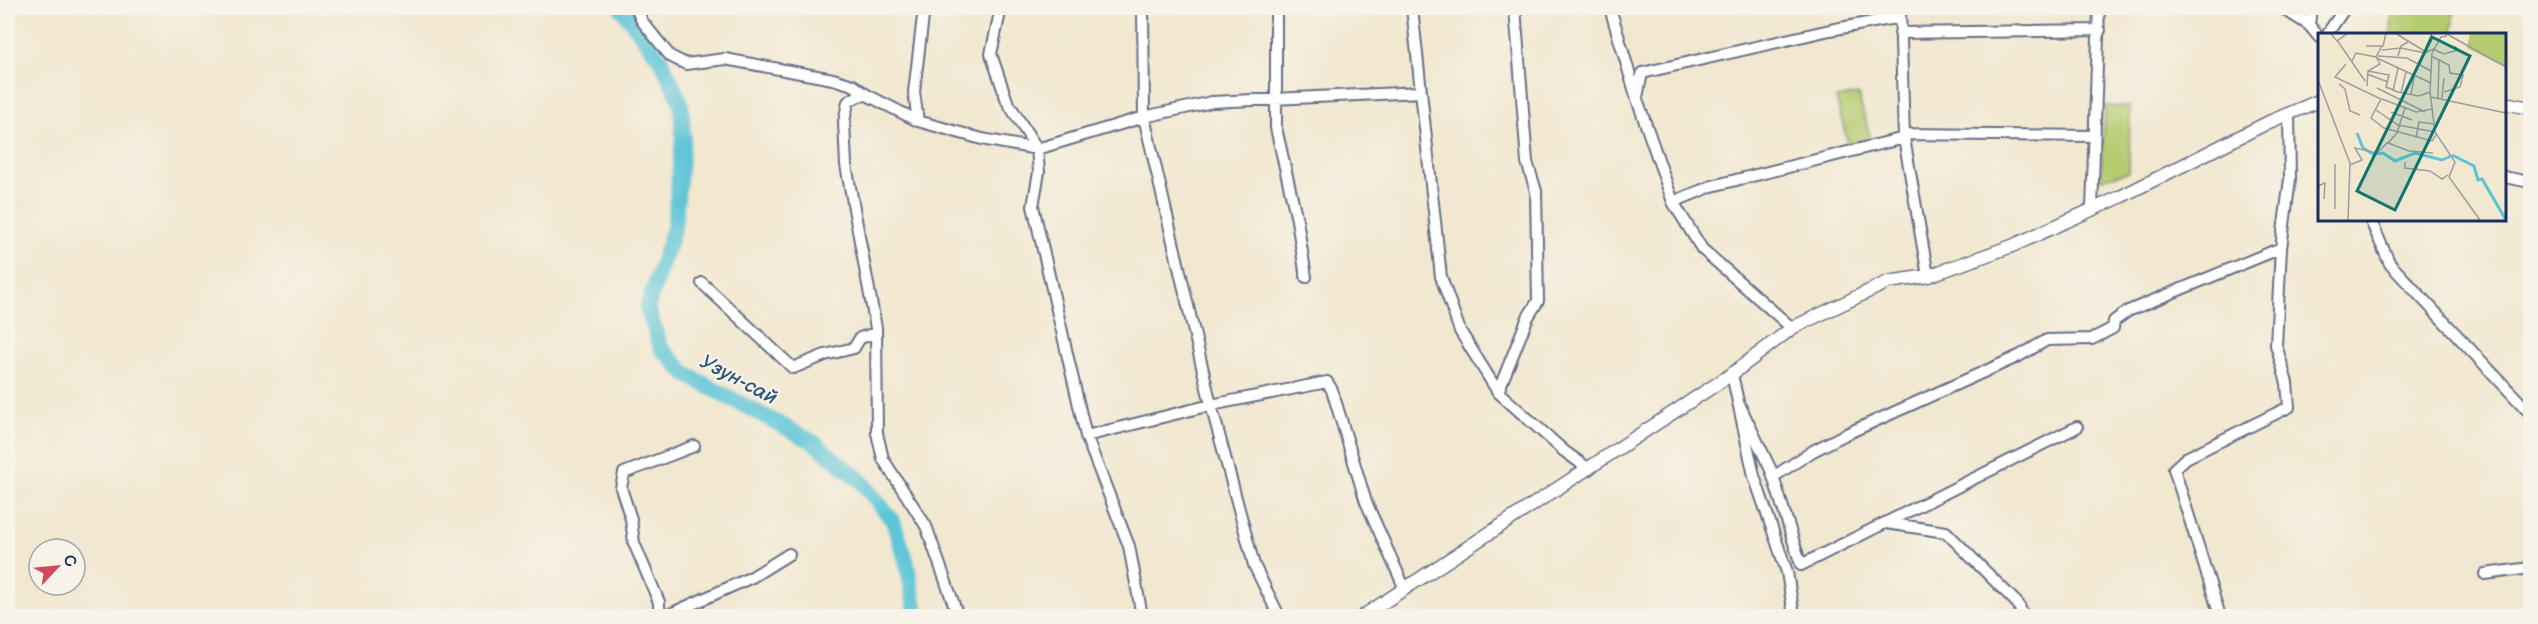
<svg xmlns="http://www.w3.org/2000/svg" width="2538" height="624" font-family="'Balsamiq Sans',sans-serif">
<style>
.green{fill:#b5cb6f;stroke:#687d66;stroke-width:1.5}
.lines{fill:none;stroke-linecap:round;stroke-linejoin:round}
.river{stroke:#5bc5d7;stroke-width:16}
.minor-casing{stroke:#666f86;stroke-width:14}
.tertiary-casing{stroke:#666f86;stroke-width:15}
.minor{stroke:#fff;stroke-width:10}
.tertiary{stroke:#fff;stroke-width:12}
.labels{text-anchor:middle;stroke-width:4.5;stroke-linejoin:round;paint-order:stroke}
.water-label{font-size:20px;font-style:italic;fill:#2b547c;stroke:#f7f3e8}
.inset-river{fill:none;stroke:#5bc5d7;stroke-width:3}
.inset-road{fill:none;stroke:#9c9da2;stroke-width:1.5}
.view{fill:#0f766e;fill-opacity:0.15;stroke:#0f766e;stroke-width:3}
.inset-edge{fill:none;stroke:#1b2f5e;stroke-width:3}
</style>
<rect width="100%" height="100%" fill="#f7f3e8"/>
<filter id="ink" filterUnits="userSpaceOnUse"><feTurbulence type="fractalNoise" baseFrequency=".0167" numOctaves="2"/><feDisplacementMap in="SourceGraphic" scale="12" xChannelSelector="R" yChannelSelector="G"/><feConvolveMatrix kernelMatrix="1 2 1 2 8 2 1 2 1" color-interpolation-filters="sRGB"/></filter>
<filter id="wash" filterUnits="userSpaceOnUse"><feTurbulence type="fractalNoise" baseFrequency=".008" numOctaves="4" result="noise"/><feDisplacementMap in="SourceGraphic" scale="24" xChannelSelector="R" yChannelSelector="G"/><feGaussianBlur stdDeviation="1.35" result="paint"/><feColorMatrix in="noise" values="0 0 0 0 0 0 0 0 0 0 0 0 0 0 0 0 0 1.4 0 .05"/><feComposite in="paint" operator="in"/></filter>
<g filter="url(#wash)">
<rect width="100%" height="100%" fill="#f2e7cf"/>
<!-- green -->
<path class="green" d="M2392 8H2454L2453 34H2391Z
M1858 94 1871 140 1849 148 1836 98Z
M2105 106 2130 107 2129 172 2101 179Z"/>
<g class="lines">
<!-- river -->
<path class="river" d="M621 8 662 62 681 103 683 138 674 228 647 308 661 348 687 375 813 442 860 480 893 521 906 560 917 616"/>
</g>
</g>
<g filter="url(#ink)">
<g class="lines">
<!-- minor casing -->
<g class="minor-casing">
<path id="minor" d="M636 8 642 21 670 56 686 64 725 59 833 79 853 85 867 95
M1001 8 991 54 1007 101 1037 149 1039 172 1033 206 1086 436 1129 546 1142 616
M1143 8 1144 117 1211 405 1254 565 1279 616
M1276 8V128L1297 220 1306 277
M1412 8 1441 277 1460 331 1498 392 1564 451 1589 469
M1610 8 1637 99 1673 202 1702 249 1792 328
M1900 8 1904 138 1928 276
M2282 8 2309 25 2319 37
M2309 25 2311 8
M1900 33 2100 30
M2327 34 2345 8
M1637 97 1642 73 1830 30 1900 17
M918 121 914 92 924 8
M1904 134 2094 136
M2504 177 2530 182
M1673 202 1712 186 1904 138
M2092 209 2099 8
M2370 219 2390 264 2530 413
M702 283 793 368 825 355 854 348 860 338 876 333
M1732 374 1754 476 1787 572 1794 616
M1498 392 1528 317 1538 301 1536 191 1527 162 1515 8
M1740 406 1771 470 1801 565 2077 427
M1086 436 1211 405 1327 382 1332 390 1366 502 1405 589
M1773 477 1813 451 1844 435 2019 356 2047 340 2092 339 2113 328 2114 321 2128 311 2281 248
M1886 523 1946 532 2018 604 2023 616
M2485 574 2530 568
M659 616V602L634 543 631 519 621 488 624 473 694 446
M666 616 752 577 789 554
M958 616 926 526 883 459 877 433 876 328 846 165 844 122 848 102 858 96 867 95 918 121 982 139 1037 149 1144 117 1212 102 1421 92
M2220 616 2174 469 2186 458 2289 407 2287 383 2276 345 2281 248 2290 179 2289 113"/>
</g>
<!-- tertiary casing -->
<g class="tertiary-casing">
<path id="tertiary" d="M2504 103 2530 108
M1363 616 1732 374 1792 328 1888 282 1928 276 2012 246 2120 197 2269 122 2319 101"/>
</g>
<!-- minor -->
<use href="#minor" class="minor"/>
<!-- tertiary -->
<use href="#tertiary" class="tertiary"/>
</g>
</g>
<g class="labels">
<!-- water labels -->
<g class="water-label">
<text transform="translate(739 379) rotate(28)" y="7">Узун-сай</text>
</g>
</g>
<!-- overview -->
<g transform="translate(2318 33)">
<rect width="188" height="188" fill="#f2e7cf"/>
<path d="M152 0H187V34L149 15Z" fill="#b5cb6f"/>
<path class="inset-river" d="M39 100 45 115 55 121 65 120 77 128 97 120 124 127 133 123M134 122 156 133 160 147 164 146 188 187"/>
<path class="inset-road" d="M12 0 19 8 30 0M77 0 108 19M127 0 188 34M129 3 123 4 114 20 112 59 117 99 137 129 131 144 162 187M19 7 47 48M48 13H65L68 0M64 13 58 24 61 26 113 50M64 17 83 15 107 20 115 16 126 21 140 17 137 13M110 19 108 14 114 0M60 23 89 25 113 38M80 23 83 13 90 9M113 23 131 32 132 40 145 42 142 54 126 59M0 25V47L32 130 30 187M34 28 38 20 58 24 62 31 50 38 49 53M28 31 17 44 63 66 53 85 66 95 114 108 118 102M50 38 71 42 68 54 80 59 101 63 112 59M49 41 70 49M21 51 27 56 32 78 42 82M59 55 107 79M75 58 80 35M83 60 88 39M93 62 96 44M113 64 188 80M120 65 121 27M124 65 126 45M64 66 98 79 114 76M87 75 79 100 70 110 91 118 115 120M58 77 80 92 117 99M73 79 94 87M98 105 101 89 116 91M87 129V135L112 138 124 146 130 142M32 132 44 127 37 115 59 120 70 109M0 153 7 150 6 166M17 176V131"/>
<path class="view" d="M114 4 152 23 77 177 39 158Z"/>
<rect width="188" height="188" class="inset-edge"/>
</g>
<!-- margin -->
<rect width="2538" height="624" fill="none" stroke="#f7f3e8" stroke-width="30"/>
<!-- north arrow -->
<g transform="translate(57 567) rotate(64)"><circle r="28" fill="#f7f3e8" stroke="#9fa5b1" stroke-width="1.5"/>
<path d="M0-4.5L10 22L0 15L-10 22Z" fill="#d1495b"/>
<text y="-9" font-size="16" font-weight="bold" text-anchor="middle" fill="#1b2f5e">С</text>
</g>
</svg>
